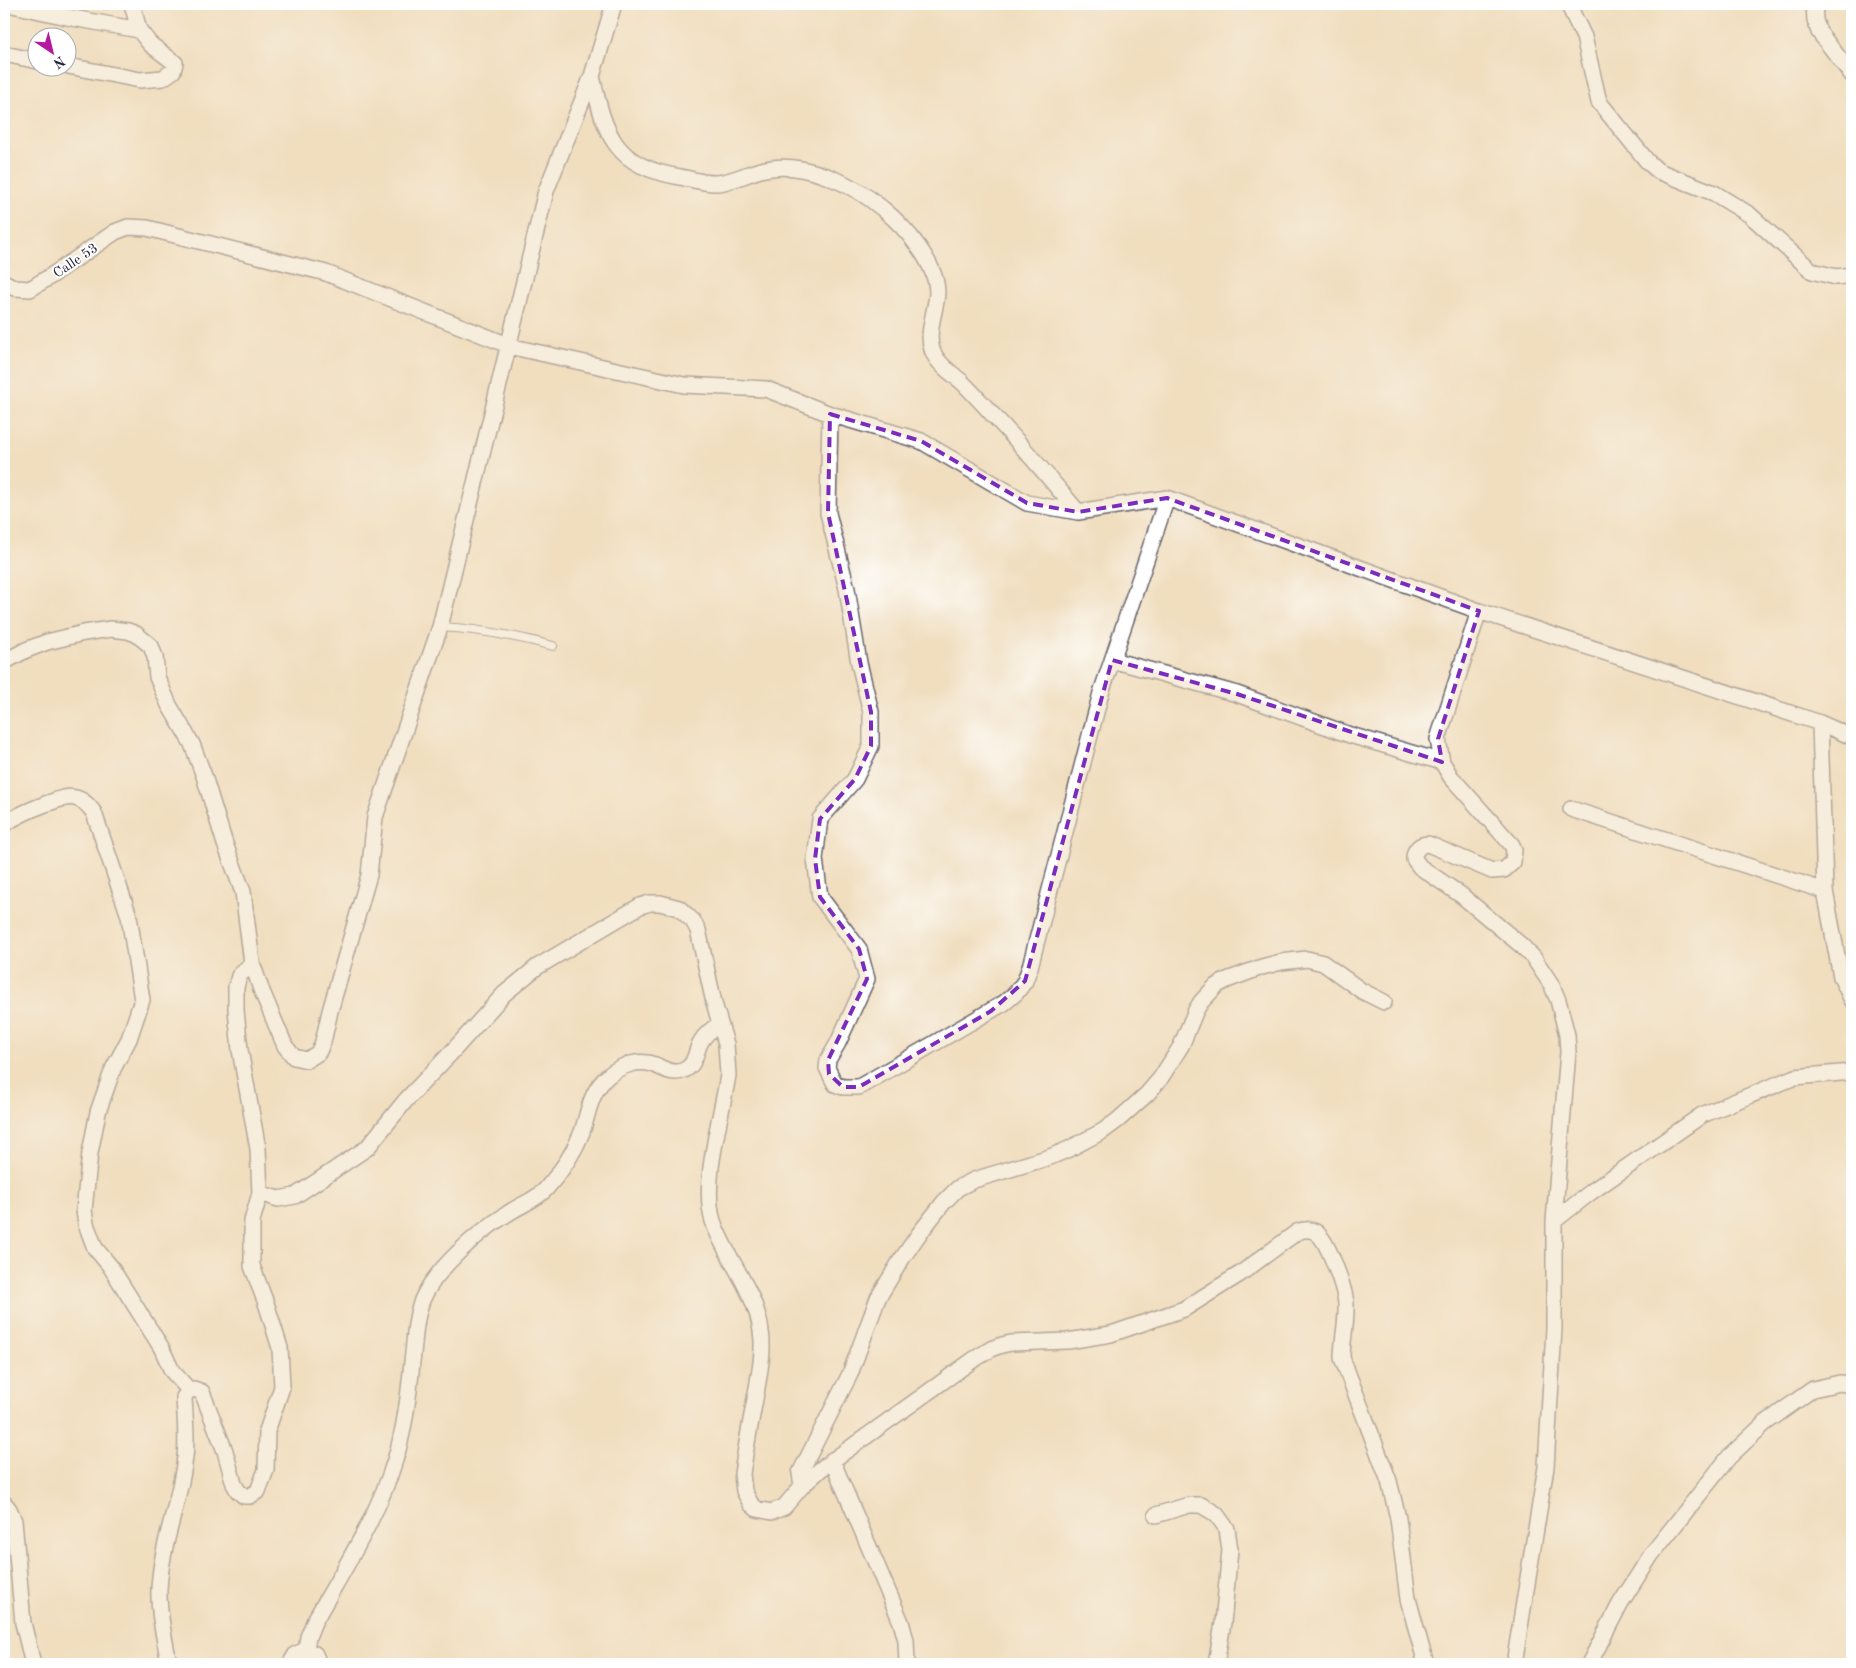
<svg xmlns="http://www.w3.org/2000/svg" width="1856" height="1668" font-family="'Old Standard TT',serif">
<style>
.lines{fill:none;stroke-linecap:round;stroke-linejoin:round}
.service-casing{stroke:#6a6469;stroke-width:10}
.minor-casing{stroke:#6a6469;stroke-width:18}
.service{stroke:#fff;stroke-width:8}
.minor{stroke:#fff;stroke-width:15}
.marked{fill:none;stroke:#7b2cbf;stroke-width:4;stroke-dasharray:10 6;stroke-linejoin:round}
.labels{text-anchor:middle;stroke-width:4;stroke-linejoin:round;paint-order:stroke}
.street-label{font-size:14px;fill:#22223b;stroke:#fff}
</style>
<rect width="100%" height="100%" fill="#fff"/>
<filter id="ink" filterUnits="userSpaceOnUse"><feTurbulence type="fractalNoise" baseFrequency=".02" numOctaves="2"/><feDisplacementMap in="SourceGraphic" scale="10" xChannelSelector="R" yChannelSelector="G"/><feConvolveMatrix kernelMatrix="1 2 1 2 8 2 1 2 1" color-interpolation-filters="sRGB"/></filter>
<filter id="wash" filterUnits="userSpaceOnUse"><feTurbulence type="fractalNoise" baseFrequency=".0096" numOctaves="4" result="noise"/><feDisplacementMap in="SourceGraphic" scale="20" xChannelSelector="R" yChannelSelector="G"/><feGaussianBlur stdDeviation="1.12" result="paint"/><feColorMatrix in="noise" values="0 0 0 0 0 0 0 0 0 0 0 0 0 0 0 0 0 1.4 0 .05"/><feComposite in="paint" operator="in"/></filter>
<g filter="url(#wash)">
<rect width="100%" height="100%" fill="#f0debf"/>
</g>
<g filter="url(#ink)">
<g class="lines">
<!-- service casing -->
<g class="service-casing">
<path id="service" d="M440 627C479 629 516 636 553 646"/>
</g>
<!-- minor casing -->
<g class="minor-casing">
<path id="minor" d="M8 4 67 17 139 30
M1568 4 1584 37 1599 102 1647 161 1658 171 1714 193 1750 215 1812 271 1836 277 1852 275
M1814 4 1815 20 1819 32 1852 75
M4 54 38 61
M68 66 140 80 163 78 173 71 175 63 150 44 139 30 132 4
M592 76C605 135 614 166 680 177 691 179 706 184 717 183 733 182 749 172 765 169 804 161 854 184 883 209 905 227 937 263 937 293 936 314 922 339 937 359 943 368 954 375 962 382 973 393 983 404 993 415 1023 446 1050 479 1078 512
M4 282 15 288 30 289 51 276 115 232 128 227 147 228 326 273 513 347 684 385 766 389 830 414 921 441 1027 503 1078 512 1167 498 1479 611 1820 723 1852 737
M830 414 828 513 847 589 859 663 871 712V746L855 779 820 819 815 859 820 897 859 949 867 979 838 1043 828 1060 827 1068 835 1084 843 1087H859L1004 1003 1016 993 1025 981 1030 967 1101 693 1167 498
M1479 611 1438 739 1442 762 1451 777 1512 845 1514 850 1513 862 1504 870 1492 871 1428 844C1419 844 1414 850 1414 859L1420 867 1461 895 1522 946 1533 957 1551 984 1558 1000 1567 1035 1568 1052 1554 1221V1329L1546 1467 1514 1664
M1112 660 1237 694 1350 735 1442 762
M4 662 26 650 47 642 84 633 111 629 128 631 136 634 151 646 155 657 157 677 169 705 192 744 204 776 225 844 243 892 252 963 261 989 285 1046 294 1057 307 1060 318 1053 323 1042 330 1011 369 875 375 817 440 627 546 191 592 76 614 4
M1820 723 1825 891 1841 977 1852 1000
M1571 809 1825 891
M4 824C17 816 29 810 43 805 64 797 79 790 94 813L129 916 142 1000 129 1039 113 1069 98 1112 90 1153 84 1210 86 1224 95 1248 110 1266 161 1347 172 1371 189 1390
M260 1193 278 1199 295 1196 367 1148 406 1100 451 1053 504 994 537 967 640 906 650 903H660L679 908 693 921 698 930 714 1003 726 1044 728 1075C722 1115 701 1183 713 1221 726 1259 756 1291 761 1331 764 1351 760 1369 757 1388 752 1416 746 1445 742 1474L744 1491 751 1504 757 1509 772 1512 784 1507 802 1486 822 1468 973 1360 993 1348 1002 1345 1011 1343 1068 1341 1111 1334 1184 1309 1240 1274 1297 1232C1304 1229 1313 1228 1319 1235 1329 1245 1345 1289 1346 1304 1347 1322 1342 1340 1342 1358L1389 1481 1398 1518 1408 1599 1426 1664
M1554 1221 1591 1192 1702 1115 1795 1077 1852 1072
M832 1460 901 1622 906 1640 907 1664
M802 1486 800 1473 850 1374 878 1298 901 1260 919 1234 944 1202 958 1188 974 1180 1050 1157 1069 1149 1103 1131 1118 1120 1147 1094 1160 1079 1181 1046 1196 1010 1201 1002 1216 986 1227 980 1262 967 1281 962 1307 959 1323 963 1362 991 1384 1002
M4 1503 9 1509 14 1521 23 1623 33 1664
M1156 1515 1189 1505H1201L1216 1514 1227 1529 1230 1550 1223 1623 1216 1664
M306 1650 308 1637 314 1622C342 1572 379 1514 395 1460 405 1429 409 1395 412 1362 415 1341 414 1321 422 1300 436 1268 477 1233 507 1214 520 1205 536 1200 546 1189 561 1172 574 1153 582 1132 589 1111 590 1092 608 1076 621 1065 639 1059 655 1065 664 1069 672 1074 682 1071 695 1067 695 1054 700 1043 705 1034 711 1029 720 1024
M169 1664C165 1639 158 1614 159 1589 161 1546 178 1507 184 1465 188 1442 185 1420 184 1397L189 1390 194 1389 202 1392 225 1451 234 1484 238 1491 244 1496H250L258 1491 266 1470 267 1431 282 1387 280 1348 267 1306 252 1266V1221L260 1193 258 1149 240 1050 236 1010V987L239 976 252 963
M290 1664 296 1654 306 1650 315 1654 319 1664
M1589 1664 1620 1604 1651 1555 1729 1457 1764 1424 1813 1389 1840 1383 1852 1385"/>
</g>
<!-- service -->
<use href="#service" class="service"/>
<!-- minor -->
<use href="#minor" class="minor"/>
</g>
</g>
<!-- marked area -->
<path d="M0 0H1856V1668H0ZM830 414 921 441 1027 503 1078 512 1167 498 1479 611 1438 739 1442 762 1237 694 1112 660 1025 981 991 1011 859 1087H843L829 1074 828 1060 867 979 859 949 820 897 815 859 820 819 855 779 871 746V712L828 513Z" fill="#f0debf" fill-opacity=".55" fill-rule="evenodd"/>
<path class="marked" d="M830 414 921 441 1027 503 1078 512 1167 498 1479 611 1438 739 1442 762 1237 694 1112 660 1025 981 991 1011 859 1087H843L829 1074 828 1060 867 979 859 949 820 897 815 859 820 819 855 779 871 746V712L828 513Z"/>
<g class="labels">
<!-- street labels -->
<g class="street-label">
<text transform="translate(75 260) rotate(-34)" y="5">Calle 53</text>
</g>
</g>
<!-- margin -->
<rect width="1856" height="1668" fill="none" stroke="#fff" stroke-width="20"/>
<!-- north arrow -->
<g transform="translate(52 52) rotate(145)"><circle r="24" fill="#ffffff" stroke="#a7a7b1"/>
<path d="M0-4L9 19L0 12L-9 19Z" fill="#b5179e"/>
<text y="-8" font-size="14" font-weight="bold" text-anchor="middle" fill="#22223b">N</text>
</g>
</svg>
